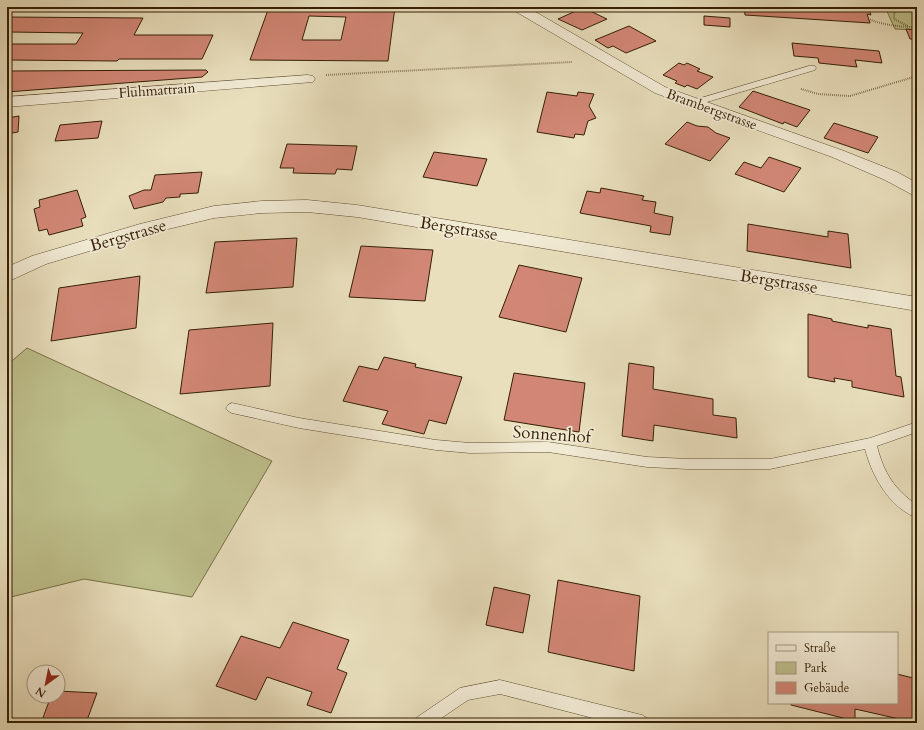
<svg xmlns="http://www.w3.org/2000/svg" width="924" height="730" font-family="Cardo,serif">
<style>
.green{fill:#bec08c;stroke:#797048}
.building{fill:#d28776;stroke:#341f05;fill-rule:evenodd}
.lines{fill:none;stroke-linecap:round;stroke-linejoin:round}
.service-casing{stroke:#614f33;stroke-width:1}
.minor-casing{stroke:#614f33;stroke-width:1}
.path{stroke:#341f05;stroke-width:2;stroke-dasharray:0.5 1.5;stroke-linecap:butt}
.service{fill:#f1ead4;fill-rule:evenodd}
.minor{fill:#f1ead4;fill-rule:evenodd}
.labels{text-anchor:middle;stroke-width:3.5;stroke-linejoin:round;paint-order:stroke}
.far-street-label{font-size:14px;fill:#341f05;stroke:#f1ead4}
.street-label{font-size:17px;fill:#341f05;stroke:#f1ead4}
</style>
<rect width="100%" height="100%" fill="#e9dfbd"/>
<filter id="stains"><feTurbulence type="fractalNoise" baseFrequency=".005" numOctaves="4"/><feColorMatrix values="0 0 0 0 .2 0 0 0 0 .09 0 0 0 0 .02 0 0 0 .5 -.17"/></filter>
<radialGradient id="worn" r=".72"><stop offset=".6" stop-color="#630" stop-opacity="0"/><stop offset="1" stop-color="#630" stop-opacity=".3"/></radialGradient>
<!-- green -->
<path class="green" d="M885 7H917V30L895 29Z
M27 348 272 461 192 597 84 579 7 598V365Z"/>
<!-- building -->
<path class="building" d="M269 7H395L388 61 250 60ZM309 16 346 17 341 40H302Z
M744 7H778L832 11 831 7H868L871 15 867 14 870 23 745 15Z
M578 10 590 11 607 19 582 30 558 19Z
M704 16 730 18V27L704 25Z
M7 17 143 18 134 35H213L202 59H119L117 61 7 60V44H76L83 33 9 32 7 35Z
M629 26 656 41 626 53 613 46 608 48 595 40Z
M906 29 917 30V39H910Z
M792 43 879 51 882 63 855 60 857 67 819 63 818 58 794 56Z
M679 63 684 65 687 63 700 69 697 71 713 77 697 89 687 85 685 87 675 83 677 81 663 75Z
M206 70 208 72 202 77 7 92V71Z
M753 91 810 110 797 127 784 122 783 124 739 107Z
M547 92 577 96 578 92 594 94 589 106 596 118 588 121 584 135 575 134 574 138 537 132Z
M19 116 18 132 7 134V118Z
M102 121 98 138 55 141 60 125Z
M687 122 697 126 708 127 716 133 730 138 710 161 665 144Z
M834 123 878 137 868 153 824 138Z
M287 144 357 146 352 170 337 169 335 174 293 173 294 168H280Z
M434 152 487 159 477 186 423 177Z
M769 157 801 168 784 192 735 174 744 162 761 168Z
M202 172 198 193 180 194V197L166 198 163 202 134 209 129 196 144 190H151L155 175Z
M601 188 644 196 642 200 656 202 654 213 673 217 670 235 650 232 651 226 580 213 587 191 600 193Z
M77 190 86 217 81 219 83 226 49 235 47 229 39 231 34 209 40 207 39 200Z
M748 224 828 237V231L848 234 851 268 747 251Z
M297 238 293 287 206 293 215 242Z
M361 246 433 250 425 301 349 297Z
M519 265 582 278 566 332 499 317Z
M140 276 136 328 51 341 59 288Z
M808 314 832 319V321L868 328V325L891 329 896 376 901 377 904 397 852 387V381L834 378 835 382 808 377Z
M273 323 270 386 180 394 189 330Z
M384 357 416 364 415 367 462 377 446 424 429 420 424 434 382 424 388 411 343 401 359 366 378 370Z
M629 363 654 367 653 389 713 399V415L736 418 737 438 654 425 653 441 622 436Z
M514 373 585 383 579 432 504 420Z
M558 580 640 596 634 671 548 652Z
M494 587 530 595 523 633 486 625Z
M293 622 349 640 337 669 347 673 331 713 307 705 312 692 267 677 256 700 216 686 241 636 280 648Z
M897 674 917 679V723L855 709V721L791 705V703H897Z
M58 691 97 693 86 723H41L51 696H58Z"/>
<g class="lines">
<!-- service casing -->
<g class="service-casing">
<path id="service" d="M809 66H815L816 68 815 70 707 102 697 106 693 104 701 98Z
M232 403 299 418 436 440 470 443 548 442 647 457 688 459H770L870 438 917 422V432L877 446C884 473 894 489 917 505V518C889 507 872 476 865 449L770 469H688L647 467 548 452 470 453 436 450 299 428 232 413 228 411 226 408 228 405Z
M500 680 642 715 647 718 650 723H612L500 694 468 700 434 723H413L416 718 460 688Z"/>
</g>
<!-- minor casing -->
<g class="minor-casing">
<path id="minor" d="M511 7H527L665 87 844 151 897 172 917 183V195L911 194 885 180 832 157 655 93 513 10Z
M308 75 313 76 315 79 313 82 7 107V97Z
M307 200 357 205 917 297V311L357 217 307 212 262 213 214 218 143 235 46 264 7 282V267L32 256 140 224 214 206 262 201Z"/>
</g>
<!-- path -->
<path class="path" d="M780 7 832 11 831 7
M901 7 894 13V19L908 26
M868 19C884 25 899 27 916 27
M913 30H917
M326 75 572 62
M801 89 818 94 850 96 917 76"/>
<!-- service -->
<use href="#service" class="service"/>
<!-- minor -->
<use href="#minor" class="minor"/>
</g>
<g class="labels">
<!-- far-street labels -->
<g class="far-street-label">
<text transform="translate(157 90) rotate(-4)" y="5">Fluhmattrain</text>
<text transform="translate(712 109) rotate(20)" y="5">Brambergstrasse</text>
</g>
<!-- street labels -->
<g class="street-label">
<text transform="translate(459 228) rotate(9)" y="6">Bergstrasse</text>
<text transform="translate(128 235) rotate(-16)" y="6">Bergstrasse</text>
<text transform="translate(779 281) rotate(9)" y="6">Bergstrasse</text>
<text transform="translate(552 434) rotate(4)" y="6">Sonnenhof</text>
</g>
</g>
<!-- margin -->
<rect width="924" height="730" fill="none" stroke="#e9dfbd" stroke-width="24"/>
<rect x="8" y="8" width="908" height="714" fill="none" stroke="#341f05" stroke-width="2"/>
<rect x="12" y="12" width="900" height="706" fill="none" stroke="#341f05"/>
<!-- legend -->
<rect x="768" y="632" width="130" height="72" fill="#f1ead4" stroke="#a59981"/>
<rect x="776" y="645" width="20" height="6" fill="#f1ead4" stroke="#a59981"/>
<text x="804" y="652" font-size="12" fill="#341f05">Straße</text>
<rect x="776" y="662" width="20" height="12" fill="#bec08c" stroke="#a59981"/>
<text x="804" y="672" font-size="12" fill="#341f05">Park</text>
<rect x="776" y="682" width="20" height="12" fill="#d28776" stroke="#a59981"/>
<text x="804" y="692" font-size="12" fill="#341f05">Gebäude</text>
<!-- north arrow -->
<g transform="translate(46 684) rotate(213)"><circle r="19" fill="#f1ead4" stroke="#a59981"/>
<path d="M0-3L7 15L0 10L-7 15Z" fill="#8f2418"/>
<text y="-6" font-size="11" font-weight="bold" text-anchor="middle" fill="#341f05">N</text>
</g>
<rect width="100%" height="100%" filter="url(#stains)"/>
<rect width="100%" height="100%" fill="url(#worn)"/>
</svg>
